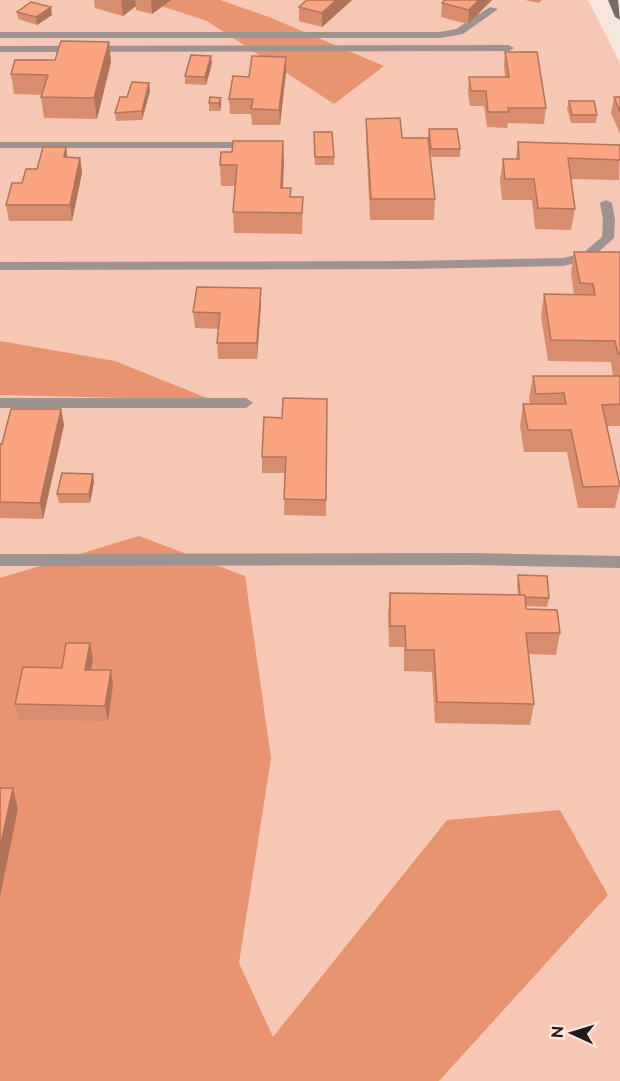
<svg xmlns="http://www.w3.org/2000/svg" width="620" height="1081" font-family="Raleway,sans-serif">
<style>
.green{fill:#f6c7b4}
.forest{fill:#e89470}
.lines{fill:none;stroke-linecap:round;stroke-linejoin:round}
.service{fill:#9d9491;fill-rule:evenodd}
.minor{fill:#9d9491;fill-rule:evenodd}
.secondary{fill:#786c68;fill-rule:evenodd}
.wall{fill:#d88e6e}
.shaded-wall{fill:#b0745a}
.building{fill:#fba580;stroke:#b0745a;stroke-width:1.5}
</style>
<rect width="100%" height="100%" fill="#f8e5dd"/>
<!-- green -->
<path class="green" d="M0 0H588L620 63V1081H0Z"/>
<!-- forest -->
<path class="forest" d="M143 0H220L269 17 384 66 334 104 207 21Z
M0 341 115 361 212 400 0 395Z
M139 536 245 576 271 758 239 963 273 1037 447 820 560 810 608 895 439 1081H0V578Z"/>
<g class="lines">
<!-- service -->
<path class="service" d="M490 7 498 9 463 34 440 38H0V32H440L456 29Z
M0 46 509 45 514 48 509 51 0 52Z
M0 142H253L259 145 253 148H0Z"/>
<!-- minor -->
<path class="minor" d="M606 200 612 203 615 220 614 238 591 259 564 266 411 269 0 270V262L411 261 564 258 583 253 602 237 603 220 600 203Z
M0 398H246L253 403 246 408H0Z
M473 553 620 556V568L473 565 0 566V554Z"/>
<!-- secondary -->
<path class="secondary" d="M608 0H618L620 20 615 17Z"/>
</g>
<!-- wall -->
<path class="wall" d="M94 0H171L152 14 136 10V6L123 16 95 8Z
M307 0H352L322 27 299 21V7Z
M445 0H492L468 24 441 17 442 3Z
M525 0H542L539 3Z
M17 12 52 15 37 25 18 19Z
M109 42 111 62 97 119 44 118 41 97 42 95 14 94 11 74 55 60Z
M505 52 546 108 544 124 508 123 507 128 487 127 484 106H470L468 92 469 77H505L504 66Z
M286 57V72L280 125H252L251 114H230L229 99 249 77Z
M212 63 206 85 185 84V76Z
M150 91 142 120 116 121 115 113 127 97Z
M614 97H620V134L611 113Z
M221 98V106L220 111H209V103Z
M569 101 597 115 596 123H571L567 109Z
M366 119 402 138 435 199 434 220H370L366 139Z
M429 129 460 149V157H431L428 137Z
M314 140 334 157V165H315Z
M283 141V188L291 197H303L302 234 234 233 233 212 235 186H221L220 165 232 152Z
M518 142 620 145 619 180 571 179 575 209 571 230 535 229 532 200H502L500 180 503 159H516Z
M66 147 67 157 80 158 82 173 72 221H9L6 205 22 183 37 169Z
M574 252H620V426H606L620 486 615 508H578L567 452H524L520 426 523 404H530L529 398 533 376H613L611 362 548 361 541 316 544 294H574L571 273Z
M261 303 257 359H218L217 343 219 329 195 328 193 312Z
M327 399 326 516 284 515 285 473H262V457L282 418Z
M61 409 64 425 43 519 0 518V444H2Z
M94 482 90 503H59L57 494Z
M518 575 549 598 547 607 526 606V609L560 633 556 655 528 654 534 704 530 725 435 723 432 672 404 671V647H389L388 614 390 593 518 595 517 584Z
M93 659 91 670 113 685 108 721 19 720 15 704 62 668Z"/>
<!-- shaded-wall -->
<path class="shaded-wall" d="M123 0H135L136 6 123 16 121 1Z
M151 0H171L152 14Z
M336 0H352L322 27V13Z
M479 0H492L468 24 469 10Z
M51 7 52 15 37 25 36 17Z
M109 42 111 62 97 119 94 98Z
M211 56 212 63 206 85 205 77Z
M286 57V72L280 125 279 110Z
M149 83 150 91 142 120V111Z
M221 98V106L220 111 219 103Z
M283 141 284 162 282 210 281 188Z
M66 147 68 163 64 157Z
M80 158 82 173 72 221 70 205Z
M261 288V303L257 359V343Z
M61 409 64 425 43 519 40 503Z
M93 474 94 482 90 503 89 494Z
M90 643 93 659 88 685 85 670Z
M111 670 113 685 108 721 105 706Z
M13 788 18 809 0 897V848Z"/>
<!-- building -->
<path class="building" d="M307 0H336L322 13 299 7Z
M445 0H479L469 10 442 3Z
M31 2 51 7 36 17 17 12Z
M61 41 109 42 94 98 41 97 48 75 11 74 15 60H55Z
M505 52H537L546 108H508L509 112H488L486 91H471L469 77H509Z
M191 55 211 56 205 77 185 76Z
M252 56 286 57 279 110 251 109 253 99H229L233 76 249 77Z
M132 82 149 83 142 111 115 113 120 97H127Z
M210 97 221 98 219 103H209Z
M614 97H620V112Z
M569 101H594L597 115H572Z
M400 118 402 138H428L435 199H371L366 119Z
M429 129H457L460 149H431Z
M314 132H332L334 157H315Z
M233 141H283L281 188H291L290 197H303L302 213 233 212 237 165H220L221 152H232Z
M518 142 620 145V160L568 158 575 209 538 208 534 179H505L503 159H519Z
M43 147H66L64 157 80 158 70 205H6L12 183H22L26 169H37Z
M574 252H620V354H618L615 341 551 340 544 294 595 295 593 284 580 283Z
M197 287 261 288 257 343H217L220 313 193 312Z
M533 376H620V404L602 405 620 486 583 487 571 430H528L523 404H566L564 393 536 394Z
M283 398 327 399 326 500 284 499 286 457H262L264 417 282 418Z
M11 409H61L40 503 0 502V444H2Z
M62 473 93 474 89 494H57Z
M518 575 547 576 549 598 525 597V595H520Z
M390 593 525 595 526 609 557 610 560 633H526L534 704 437 702 434 650H406L405 626H390Z
M66 643H90L85 670H111L105 706 15 704 23 667 62 668Z
M0 788H13L0 848Z"/>
<!-- north arrow -->
<g transform="translate(572 1033) rotate(274)" stroke="#f8e5dd" stroke-width="4.5" paint-order="stroke">
<path d="M0-4.5L10 22L0 15L-10 22Z" fill="#221b19"/>
<text y="-9" font-size="16" font-weight="bold" text-anchor="middle" fill="#221b19">N</text>
</g>
</svg>
